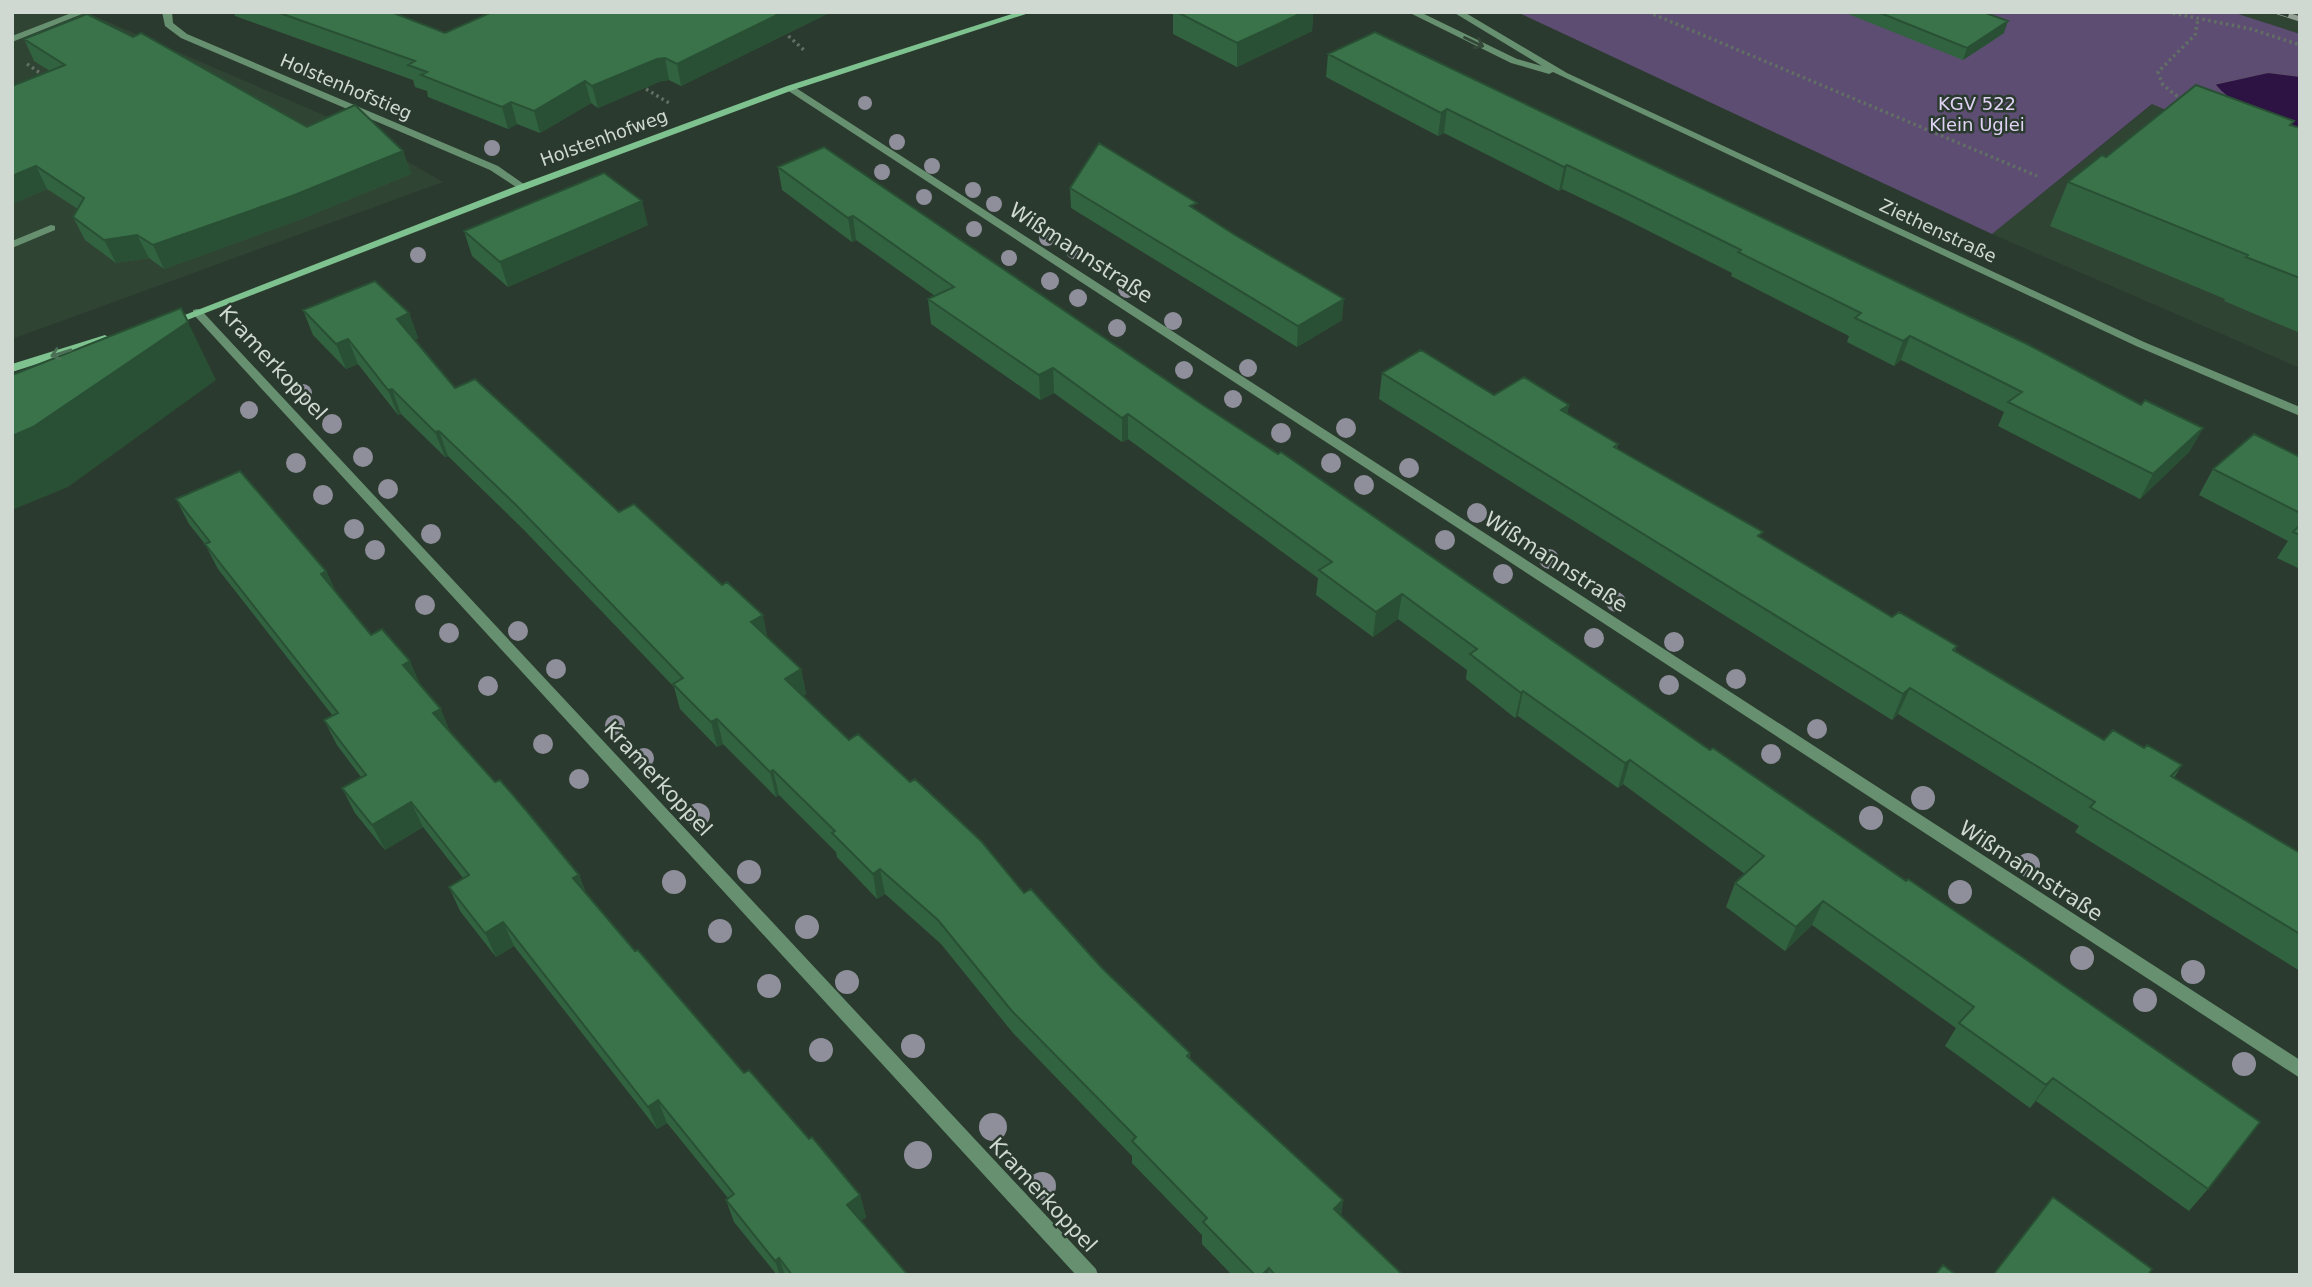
<svg xmlns="http://www.w3.org/2000/svg" width="2312" height="1287" font-family="'DejaVu Sans',sans-serif">
<style>
.built{fill:#304434}
.green{fill:#5d4d72}
.water{fill:#2c1344;stroke:#5d4e6e;stroke-width:2}
.lines{fill:none;stroke-linecap:round;stroke-linejoin:round}
.path{stroke:#626f64;stroke-width:3.5;stroke-dasharray:2.5 3.5;stroke-linecap:butt}
.service{fill:#66906f;fill-rule:evenodd}
.minor{fill:#66906f;fill-rule:evenodd}
.tertiary{fill:#66906f;fill-rule:evenodd}
.secondary{fill:#7ec28f;fill-rule:evenodd}
.rail-casing{stroke:#939e95;stroke-width:5}
.rail{stroke:#2b3a2e;stroke-width:3.5;stroke-dasharray:11;stroke-linecap:butt}
.tree{fill:#8f8e9b}
.wall{fill:#326340}
.shaded-wall{fill:#295034}
.building{fill:#3a734a;stroke:#295034;stroke-width:2}
.oneway{stroke:#344738}
.oneway2{stroke:#4c7055}
.labels{text-anchor:middle;stroke-width:5;stroke-linejoin:round;paint-order:stroke}
.far-street-label{font-size:18px;fill:#d0d9d1;stroke:#2b3a2e}
.far-park-label{font-size:18px;fill:#e0d2f4;stroke:#2b3a2e}
.street-label{font-size:21px;fill:#d0d9d1;stroke:#2b3a2e}
</style>
<rect width="100%" height="100%" fill="#2b3a2e"/>
<!-- built -->
<path class="built" d="M12 12H85L335 120 443 182 12 339Z
M2232 12H2300V34Z
M2153 104 2300 167V368L1992 234Z"/>
<!-- green -->
<path class="green" d="M1517 12H2232L2300 34V76L2268 72 2269 120 2300 167 2152 104 1992 234Z"/>
<!-- water -->
<path class="water" d="M2268 72 2300 76V132C2271 121 2233 108 2214 84Z"/>
<g class="lines">
<!-- path -->
<path class="path" d="M1648 12 2037 176
M2167 12 2251 29 2300 45
M784 32 806 52
M27 64 46 77
M641 86 669 103
M2182 100 2163 85 2158 72 2195 35 2198 19"/>
<!-- service -->
<path class="service" d="M74 12H87L12 42V36Z
M51 225 55 226V230L12 248V241Z"/>
<!-- minor -->
<path class="minor" d="M162 12H172L173 23 187 34 498 166 528 187 527 189H519L490 170 181 38 165 26Z
M787 86H793L2300 1060V1078L787 90Z
M197 309 201 310 1096 1269 1098 1275H1076L193 314V310Z"/>
<!-- tertiary -->
<path class="tertiary" d="M1408 12H1420L1517 59 1542 66 1453 12H1464L1567 73 2144 342 2300 407V416L2136 346 1553 72 1549 74 1511 63Z"/>
<!-- secondary -->
<path class="secondary" d="M1018 12H1032L793 90 527 189 174 325 170 326 164 323 519 185 787 86Z
M105 335 111 339 109 341 12 372V364Z"/>
<!-- rail casing -->
<g class="rail-casing">
<path id="rail" d="M2278 12 2300 19"/>
</g>
<!-- rail -->
<use href="#rail" class="rail"/>
</g>
<!-- trees -->
<g class="tree">
<circle cx="865" cy="103" r="7"/>
<circle cx="897" cy="142" r="8"/>
<circle cx="492" cy="148" r="8"/>
<circle cx="932" cy="166" r="8"/>
<circle cx="882" cy="172" r="8"/>
<circle cx="973" cy="190" r="8"/>
<circle cx="924" cy="197" r="8"/>
<circle cx="994" cy="204" r="8"/>
<circle cx="974" cy="229" r="8"/>
<circle cx="1047" cy="238" r="8"/>
<circle cx="1074" cy="251" r="8"/>
<circle cx="418" cy="255" r="8"/>
<circle cx="1009" cy="258" r="8"/>
<circle cx="1050" cy="281" r="9"/>
<circle cx="1127" cy="289" r="9"/>
<circle cx="1078" cy="298" r="9"/>
<circle cx="1173" cy="321" r="9"/>
<circle cx="1117" cy="328" r="9"/>
<circle cx="1248" cy="368" r="9"/>
<circle cx="1184" cy="370" r="9"/>
<circle cx="303" cy="393" r="9"/>
<circle cx="1233" cy="399" r="9"/>
<circle cx="249" cy="410" r="9"/>
<circle cx="332" cy="424" r="10"/>
<circle cx="1346" cy="428" r="10"/>
<circle cx="1281" cy="433" r="10"/>
<circle cx="363" cy="457" r="10"/>
<circle cx="296" cy="463" r="10"/>
<circle cx="1331" cy="463" r="10"/>
<circle cx="1409" cy="468" r="10"/>
<circle cx="1364" cy="485" r="10"/>
<circle cx="388" cy="489" r="10"/>
<circle cx="323" cy="495" r="10"/>
<circle cx="1477" cy="513" r="10"/>
<circle cx="354" cy="529" r="10"/>
<circle cx="431" cy="534" r="10"/>
<circle cx="1445" cy="540" r="10"/>
<circle cx="375" cy="550" r="10"/>
<circle cx="1549" cy="559" r="10"/>
<circle cx="1503" cy="574" r="10"/>
<circle cx="1616" cy="602" r="10"/>
<circle cx="425" cy="605" r="10"/>
<circle cx="518" cy="631" r="10"/>
<circle cx="449" cy="633" r="10"/>
<circle cx="1594" cy="638" r="10"/>
<circle cx="1674" cy="642" r="10"/>
<circle cx="556" cy="669" r="10"/>
<circle cx="1736" cy="679" r="10"/>
<circle cx="1669" cy="685" r="10"/>
<circle cx="488" cy="686" r="10"/>
<circle cx="615" cy="725" r="10"/>
<circle cx="1817" cy="729" r="10"/>
<circle cx="543" cy="744" r="10"/>
<circle cx="1771" cy="754" r="10"/>
<circle cx="644" cy="758" r="10"/>
<circle cx="579" cy="779" r="10"/>
<circle cx="1923" cy="798" r="12"/>
<circle cx="698" cy="815" r="12"/>
<circle cx="1871" cy="818" r="12"/>
<circle cx="2028" cy="865" r="12"/>
<circle cx="749" cy="872" r="12"/>
<circle cx="674" cy="882" r="12"/>
<circle cx="1960" cy="892" r="12"/>
<circle cx="807" cy="927" r="12"/>
<circle cx="720" cy="931" r="12"/>
<circle cx="2082" cy="958" r="12"/>
<circle cx="2193" cy="972" r="12"/>
<circle cx="847" cy="982" r="12"/>
<circle cx="769" cy="986" r="12"/>
<circle cx="2145" cy="1000" r="12"/>
<circle cx="913" cy="1046" r="12"/>
<circle cx="821" cy="1050" r="12"/>
<circle cx="2244" cy="1064" r="12"/>
<circle cx="993" cy="1127" r="14"/>
<circle cx="918" cy="1155" r="14"/>
<circle cx="1042" cy="1186" r="14"/>
</g>
<!-- wall -->
<path class="wall" d="M234 12H391L445 33 492 12H831L681 86 669 80 661 81 598 108 591 103 540 133 517 124 508 129 428 97 427 91 415 87 413 80 235 16Z
M1173 12H1313L1312 31 1237 67 1173 34Z
M1848 12H1983L2004 33 1963 60 1848 14Z
M24 39 307 127 403 151 411 174 301 219 164 269 149 258 116 263 85 240 73 217 78 209 47 189 12 204V86L50 71 34 61Z
M1328 54 2141 405 2203 428 2189 452 2140 499 1998 426 2004 412 1901 360 1894 366 1847 342 1849 336 1731 276 1732 273 1623 218 1562 189 1559 191 1444 133 1438 136 1326 77Z
M2292 126 2300 128V333L2224 301 2225 299 2050 226 2068 182 2106 157Z
M778 167 1203 405 2208 1189 2189 1211 2036 1101 2030 1108 1945 1046 1956 1028 1812 925 1785 951 1726 907 1735 883 1745 874 1623 784 1618 788 1518 716 1515 718 1466 679 1467 670 1398 619 1373 637 1316 595 1318 578 1128 439 1122 442 1054 393 1040 400 931 324 928 299 935 296 856 240 852 242 782 190Z
M1070 188 1196 210 1342 320 1297 347 1071 208Z
M648 225 508 287 472 256 464 231Z
M303 310 409 313 418 338 414 340 455 388 619 512 768 638 801 669 806 694 803 696 849 740 1024 893 1190 1053V1058L1343 1200 1341 1215 1403 1275H1232L1202 1244V1235L1132 1163V1156L1013 1033 941 944 885 894 877 899 837 857 836 852 779 795 776 797 723 744 717 747 680 709 674 687 523 529 448 456 445 457 401 414 398 415 358 364 346 369 313 335Z
M1382 373 1494 395 1569 405 1567 414 1618 444 1617 448 1761 538 1892 617 1957 646 1955 651 2104 740 2144 748 2182 765 2174 778 2300 853V971L2075 832 2079 826 1898 714 1892 720 1379 399Z
M2300 457V569L2277 558 2288 541 2199 495 2213 469Z
M176 499 326 571 336 592 371 635 421 686 451 733 579 875 586 893 635 951 744 1073 809 1139 860 1195 866 1217 861 1221 908 1275H777L734 1222 726 1200 728 1198 667 1123 657 1129 514 946 496 957 460 911 449 887 463 878 423 827 385 850 355 813 342 788 361 777 337 745 324 720 333 716 218 569 205 544 189 524Z"/>
<!-- shaded-wall -->
<path class="shaded-wall" d="M783 12H831L681 86 677 64Z
M1304 12H1313L1312 31 1237 67V43Z
M2008 21 2004 33 1963 60 1967 48Z
M665 58 669 80 661 81 598 108 592 86 657 59Z
M585 81 591 103 540 133 534 111Z
M511 102 517 124 508 129 502 107Z
M1447 109 1444 133 1438 136 1441 113Z
M403 151 411 174 301 219 164 269 153 245Z
M1567 165 1562 189 1559 191 1564 167Z
M36 166 47 189 12 204V176Z
M642 201 648 225 508 287 500 262Z
M853 216 856 240 852 242 848 218Z
M137 235 149 258 116 263 104 240Z
M1344 299 1342 320 1297 347 1298 326Z
M409 313 418 338 406 343 397 319Z
M188 322 216 380 68 487 12 510V436Z
M1910 336 1901 360 1894 366 1903 341Z
M348 339 358 364 346 369 336 344Z
M1053 368 1054 393 1040 400 1039 375Z
M392 389 401 414 398 415 388 390Z
M1569 405 1564 430 1561 410Z
M1128 414V439L1122 442V418Z
M2203 428 2189 452 2140 499 2153 474Z
M439 431 448 456 445 457 435 432Z
M326 571 338 596 321 574Z
M1402 594 1398 619 1373 637 1376 612Z
M763 615 768 640 751 622Z
M410 661 421 686 403 665Z
M801 669 806 694 790 704 785 679Z
M1910 688 1898 714 1892 720 1903 694Z
M1523 691 1518 716 1515 718 1521 693Z
M441 709 451 734 433 713Z
M717 719 723 744 717 747 711 722Z
M1630 760 1623 784 1618 788 1625 763Z
M773 770 779 795 776 797 770 772Z
M411 802 423 827 385 850 372 825Z
M880 869 885 894 877 899 873 874Z
M579 875 588 899 573 878Z
M1823 901 1812 925 1785 951 1796 927Z
M503 922 514 946 496 957 485 933Z
M2053 1078 2036 1101 2030 1108 2046 1085Z
M658 1100 667 1123 657 1129 648 1107Z
M860 1195 866 1217 853 1227 847 1205Z
M1343 1200 1340 1222 1334 1209Z
M779 1258 785 1275H780L775 1261Z
M1269 1268 1268 1275H1262Z"/>
<!-- building -->
<path class="building" d="M277 12H391L445 33 492 12H783L677 64 665 58 657 59 592 86 585 81 534 111 511 102 502 107 421 75 427 72 408 65 415 61Z
M1177 12H1304L1237 43Z
M1878 12H1983L2008 21 1967 48Z
M87 14 133 37 141 33 307 127 355 105 403 151 292 196 153 245 137 235 104 240 73 217 84 198 36 166 12 176V86L65 65 24 39Z
M1375 32 2027 344 2141 405 2145 400 2203 428 2153 474 2008 402 2022 392 1910 336 1903 341 1855 318 1861 313 1738 252 1741 250 1628 194 1567 165 1564 167 1447 109 1441 113 1328 54Z
M2196 85 2294 121 2290 125 2300 128V278L2246 257 2248 255 2068 182 2102 155 2106 157Z
M1099 143 1197 203 1190 206 1235 235 1344 299 1298 326 1070 188Z
M824 147 1203 405 1278 454 1281 452 1710 750 1713 748 1906 881 1908 879 2021 956 2260 1122 2208 1189 2053 1078 2046 1085 1959 1023 1974 1007 1823 901 1796 927 1735 883 1764 856 1630 760 1625 763 1523 691 1521 693 1470 654 1477 649 1402 594 1376 612 1319 570 1332 562 1128 414 1122 418 1053 368 1039 375 928 299 954 287 853 216 848 218 778 167Z
M604 173 642 201 500 262 464 231Z
M375 281 409 313 397 319 455 388 475 379 619 512 634 504 722 585 727 582 763 615 751 622 801 669 785 679 849 740 858 734 910 782 915 779 982 842 1024 893 1031 889 1102 968 1190 1053 1187 1056 1343 1200 1334 1209 1403 1275H1275L1269 1268 1262 1275H1255L1203 1222 1207 1218 1132 1141 1136 1137 1011 1010 938 920 880 869 873 874 832 833 835 831 773 770 770 772 717 719 711 722 673 684 683 678 515 504 439 431 435 432 392 389 388 390 348 339 336 344 303 310Z
M181 308 188 322 33 427 12 436V375Z
M1421 350 1494 395 1524 377 1569 405 1561 410 1618 444 1614 447 1763 532 1758 536 1892 617 1899 612 1957 646 1953 650 2104 740 2113 730 2144 748 2147 745 2182 765 2171 776 2300 853V934L2090 807 2095 802 1910 688 1903 694 1382 373Z
M2254 434 2300 457V513L2213 469Z
M240 471 326 571 321 574 371 635 382 629 410 661 403 665 441 709 433 713 495 782 500 780 530 815 579 875 573 878 635 951 638 950 744 1073 749 1070 809 1139 812 1137 860 1195 847 1205 908 1275H792L779 1258 775 1261 726 1200 734 1194 658 1100 648 1107 503 922 485 933 449 887 469 875 411 802 372 825 342 788 366 775 324 720 338 713 205 544 210 542 176 499Z
M2300 525V535L2293 532Z
M2053 1197 2152 1269 2148 1275H1993Z
M1943 1265 1956 1275H1935Z"/>
<!-- one-way arrows -->
<defs><path id="oneway-shaft" d="M-6 0H5M1.5-3L5.5 0L1.5 3" fill="none" stroke-width="1.6" stroke-linecap="round" stroke-linejoin="round" transform="scale(1.75)"/></defs>
<use class="oneway" href="#oneway-shaft" transform="translate(1474 42) rotate(25)"/>
<use class="oneway2" href="#oneway-shaft" transform="translate(61 353) rotate(163)"/>
<g class="labels">
<!-- far-street labels -->
<g class="far-street-label">
<text transform="translate(346 87) rotate(23)" y="6">Holstenhofstieg</text>
<text transform="translate(604 138) rotate(-20)" y="6">Holstenhofweg</text>
<text transform="translate(1938 231) rotate(25)" y="6">Ziethenstraße</text>
</g>
<!-- far-park labels -->
<g class="far-park-label">
<text x="1977" y="110">KGV 522<tspan x="1977" dy="21">Klein Uglei</tspan></text>
</g>
<!-- street labels -->
<g class="street-label">
<text transform="translate(1081 253) rotate(33)" y="7">Wißmannstraße</text>
<text transform="translate(273 363) rotate(47)" y="7">Kramerkoppel</text>
<text transform="translate(1556 562) rotate(33)" y="7">Wißmannstraße</text>
<text transform="translate(658 779) rotate(47)" y="7">Kramerkoppel</text>
<text transform="translate(2031 871) rotate(33)" y="7">Wißmannstraße</text>
<text transform="translate(1043 1195) rotate(47)" y="7">Kramerkoppel</text>
</g>
</g>
<!-- border -->
<rect width="2312" height="1287" fill="none" stroke="#d0d9d1" stroke-width="28"/>
</svg>
